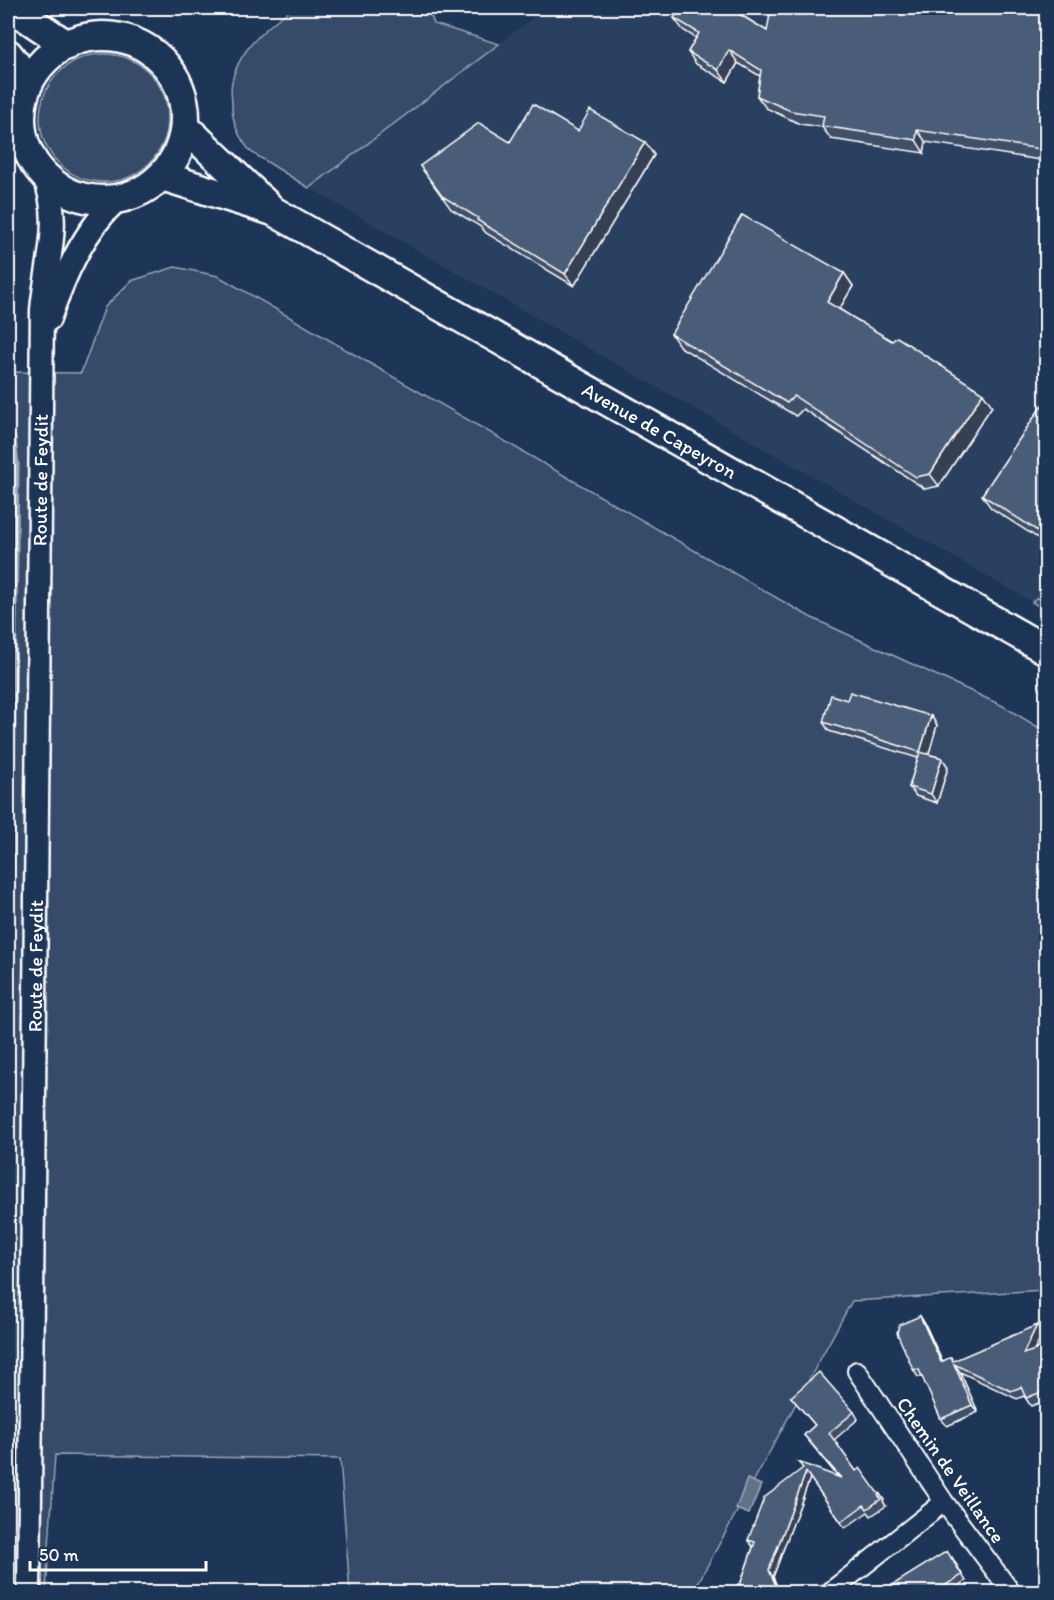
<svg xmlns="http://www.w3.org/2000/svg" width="1054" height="1600" font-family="Itim,sans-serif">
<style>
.built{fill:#2a4161}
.green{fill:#364b69;stroke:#9aa5b4;stroke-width:1.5}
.water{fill:#617289;stroke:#a0aab8;stroke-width:1.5}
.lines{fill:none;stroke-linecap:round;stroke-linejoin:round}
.stream{stroke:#a0aab8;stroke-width:7}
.minor-casing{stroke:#fff;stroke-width:22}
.tertiary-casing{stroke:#fff;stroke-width:27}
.primary-casing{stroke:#fff;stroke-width:33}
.minor{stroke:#1d3557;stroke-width:18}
.tertiary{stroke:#1d3557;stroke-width:22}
.primary{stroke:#1d3557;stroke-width:28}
.wall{fill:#405068;stroke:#fff;stroke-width:1.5}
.shaded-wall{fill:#344155;stroke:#fff;stroke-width:1.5}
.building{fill:#4a5d79;stroke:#fff;stroke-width:1.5}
.labels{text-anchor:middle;stroke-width:4.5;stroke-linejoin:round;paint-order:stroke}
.street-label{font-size:20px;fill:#fff;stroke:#1d3557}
</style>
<rect width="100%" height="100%" fill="#1d3557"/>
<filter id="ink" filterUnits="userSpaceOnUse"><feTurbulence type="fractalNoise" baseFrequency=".0167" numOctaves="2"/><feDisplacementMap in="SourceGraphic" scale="12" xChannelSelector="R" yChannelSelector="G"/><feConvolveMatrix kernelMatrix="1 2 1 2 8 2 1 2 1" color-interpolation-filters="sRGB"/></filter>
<g filter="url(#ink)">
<!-- built -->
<path class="built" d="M546 8H1046V588L1032 602 309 188Z"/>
<!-- green -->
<path class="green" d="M293 8H428L434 24 499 44 309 188 251 152C239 138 232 123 232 105 232 98 230 89 232 82 238 51 268 25 293 8Z
M40 118a64 64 0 1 1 128 0a64 64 0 1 1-128 0Z
M175 267 218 276 810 617 1003 706 1046 732V1210L1042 1211 1046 1290 852 1301 693 1592H350L340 1459 55 1455 46 1592H8V372L81 373 105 307 131 281Z
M1046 588V611L1032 602Z"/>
<!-- water -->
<path class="water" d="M747 1479 761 1485 749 1514 736 1509Z"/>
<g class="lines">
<!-- stream -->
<path class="stream" d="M8 1109 16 464 13 438"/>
<!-- minor casing -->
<g class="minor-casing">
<path id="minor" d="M857 1371 944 1502 1011 1592
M830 1592 944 1502"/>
</g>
<!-- tertiary casing -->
<g class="tertiary-casing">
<g id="tertiary">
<path d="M49 319C64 276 83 231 118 199"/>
<path id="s1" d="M29 1592 42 310C46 264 63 221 44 176"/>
</g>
</g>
<!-- primary casing -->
<g class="primary-casing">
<g id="primary">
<path d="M12 8 67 45"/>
<circle cx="103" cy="118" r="82"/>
<path d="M8 54 29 81"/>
<path d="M185 127 269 207"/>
<path id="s2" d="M162 176 273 211 1046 650"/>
</g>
</g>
<!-- minor -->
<use href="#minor" class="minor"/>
<!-- tertiary -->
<use href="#tertiary" class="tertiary"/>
<!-- primary -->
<use href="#primary" class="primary"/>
</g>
<!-- wall -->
<path class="wall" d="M739 8 736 12 767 31 1047 8V161L926 142 924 153 831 139 822 127 800 124 766 108 757 96 760 76 738 63 727 82 696 64 688 52 696 38 683 30 674 18Z
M578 131 645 142 654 155 574 286 486 233 481 227 451 209 420 166 510 142Z
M844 273 853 286 839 309 992 406 939 486 925 489 803 409 796 416 680 347 671 334Z
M1047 398V544L991 508 982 495Z
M847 700 931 716 937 725 928 754 942 758 948 767 937 803 916 796 909 787 918 758 829 731 823 722Z
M920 1316 925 1324 942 1361H954L1043 1332 1034 1350 1047 1346V1375L1045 1377 1047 1380V1400L1031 1406 1024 1396 1017 1399 960 1372 978 1412 947 1426 941 1419 923 1377H918L913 1369Z
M791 1397 854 1412 858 1419 834 1440 856 1471 877 1492 880 1494 884 1500 883 1501 886 1506 871 1516 868 1512 845 1528 810 1478 773 1577 780 1593H735L740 1585 753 1547 748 1540 803 1468 839 1478 804 1435 815 1425Z
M952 1557 966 1581 948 1593H899Z"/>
<!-- shaded-wall -->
<path class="shaded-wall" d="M726 8H739L733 17Z
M729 50 738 63 727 82 718 70Z
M917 130 926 142 924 153 916 140Z
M645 142 654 155 574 286 565 274Z
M844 273 853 286 836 315 827 302Z
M983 393 992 406 939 486 930 474Z
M931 716 937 725 927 761 920 752Z
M942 758 948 767 937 803 931 794Z
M920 1316 925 1324 946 1370 941 1362Z
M1037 1325 1043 1332 1029 1362 1023 1354Z
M1047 1356V1375L1045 1377 1047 1380V1386L1040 1369Z
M954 1364 960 1372 978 1412 972 1405Z
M806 1472 810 1478 773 1577 780 1593 777 1588 769 1570Z"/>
<!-- building -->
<path class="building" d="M680 8H729L767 31 771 8H1047V150L917 130 916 140 822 126 824 116 791 111 757 96 761 70 729 50 718 70 688 52 699 33 674 18Z
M533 104 578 131 590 110 645 142 565 274 477 220 478 218 442 196 420 166 479 123 510 142Z
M742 215 844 273 827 302 892 341 897 337 983 393 930 474 916 477 794 396 787 403 671 334Z
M1047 398V537L982 495Z
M850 692 931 716 920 752 823 722 831 695 847 700Z
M920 752 942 758 931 794 909 787Z
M920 1316 941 1362 951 1357 953 1361 1037 1325 1023 1354 1047 1346V1356L1040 1369 1047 1386V1390L1026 1398 1021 1387 1011 1391 954 1364 972 1405 941 1419 919 1370 913 1369 897 1333 899 1325Z
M819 1372 854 1412 829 1433 856 1471 860 1468 877 1492 880 1494 878 1495 881 1499 867 1509 864 1505 841 1522 806 1472 769 1570 777 1588 766 1593H735L738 1584 740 1585 755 1542 748 1540 764 1498 803 1468 798 1462 841 1478 804 1435 815 1425 791 1397Z
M947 1551 962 1575 933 1593H899L894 1584Z
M266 1590H328V1593H266Z"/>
</g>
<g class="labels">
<!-- street labels -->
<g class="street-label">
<text dy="7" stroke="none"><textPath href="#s2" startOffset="561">Avenue de Capeyron</textPath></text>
<text dy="7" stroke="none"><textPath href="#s1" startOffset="1112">Route de Feydit</textPath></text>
<text dy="7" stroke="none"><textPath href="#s1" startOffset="626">Route de Feydit</textPath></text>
<text transform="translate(951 1470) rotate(55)" y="7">Chemin de Veillance</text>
</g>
</g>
<!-- margin -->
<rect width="1054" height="1600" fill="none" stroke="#1d3557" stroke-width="30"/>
<rect x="15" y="15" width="1024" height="1570" fill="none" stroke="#fff" stroke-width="2" filter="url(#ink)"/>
<!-- scale -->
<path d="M30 1561v9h176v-9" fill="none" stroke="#ffffff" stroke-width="3"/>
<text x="39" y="1561" font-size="18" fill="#ffffff" stroke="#1d3557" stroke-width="4.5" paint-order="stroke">50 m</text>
</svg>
